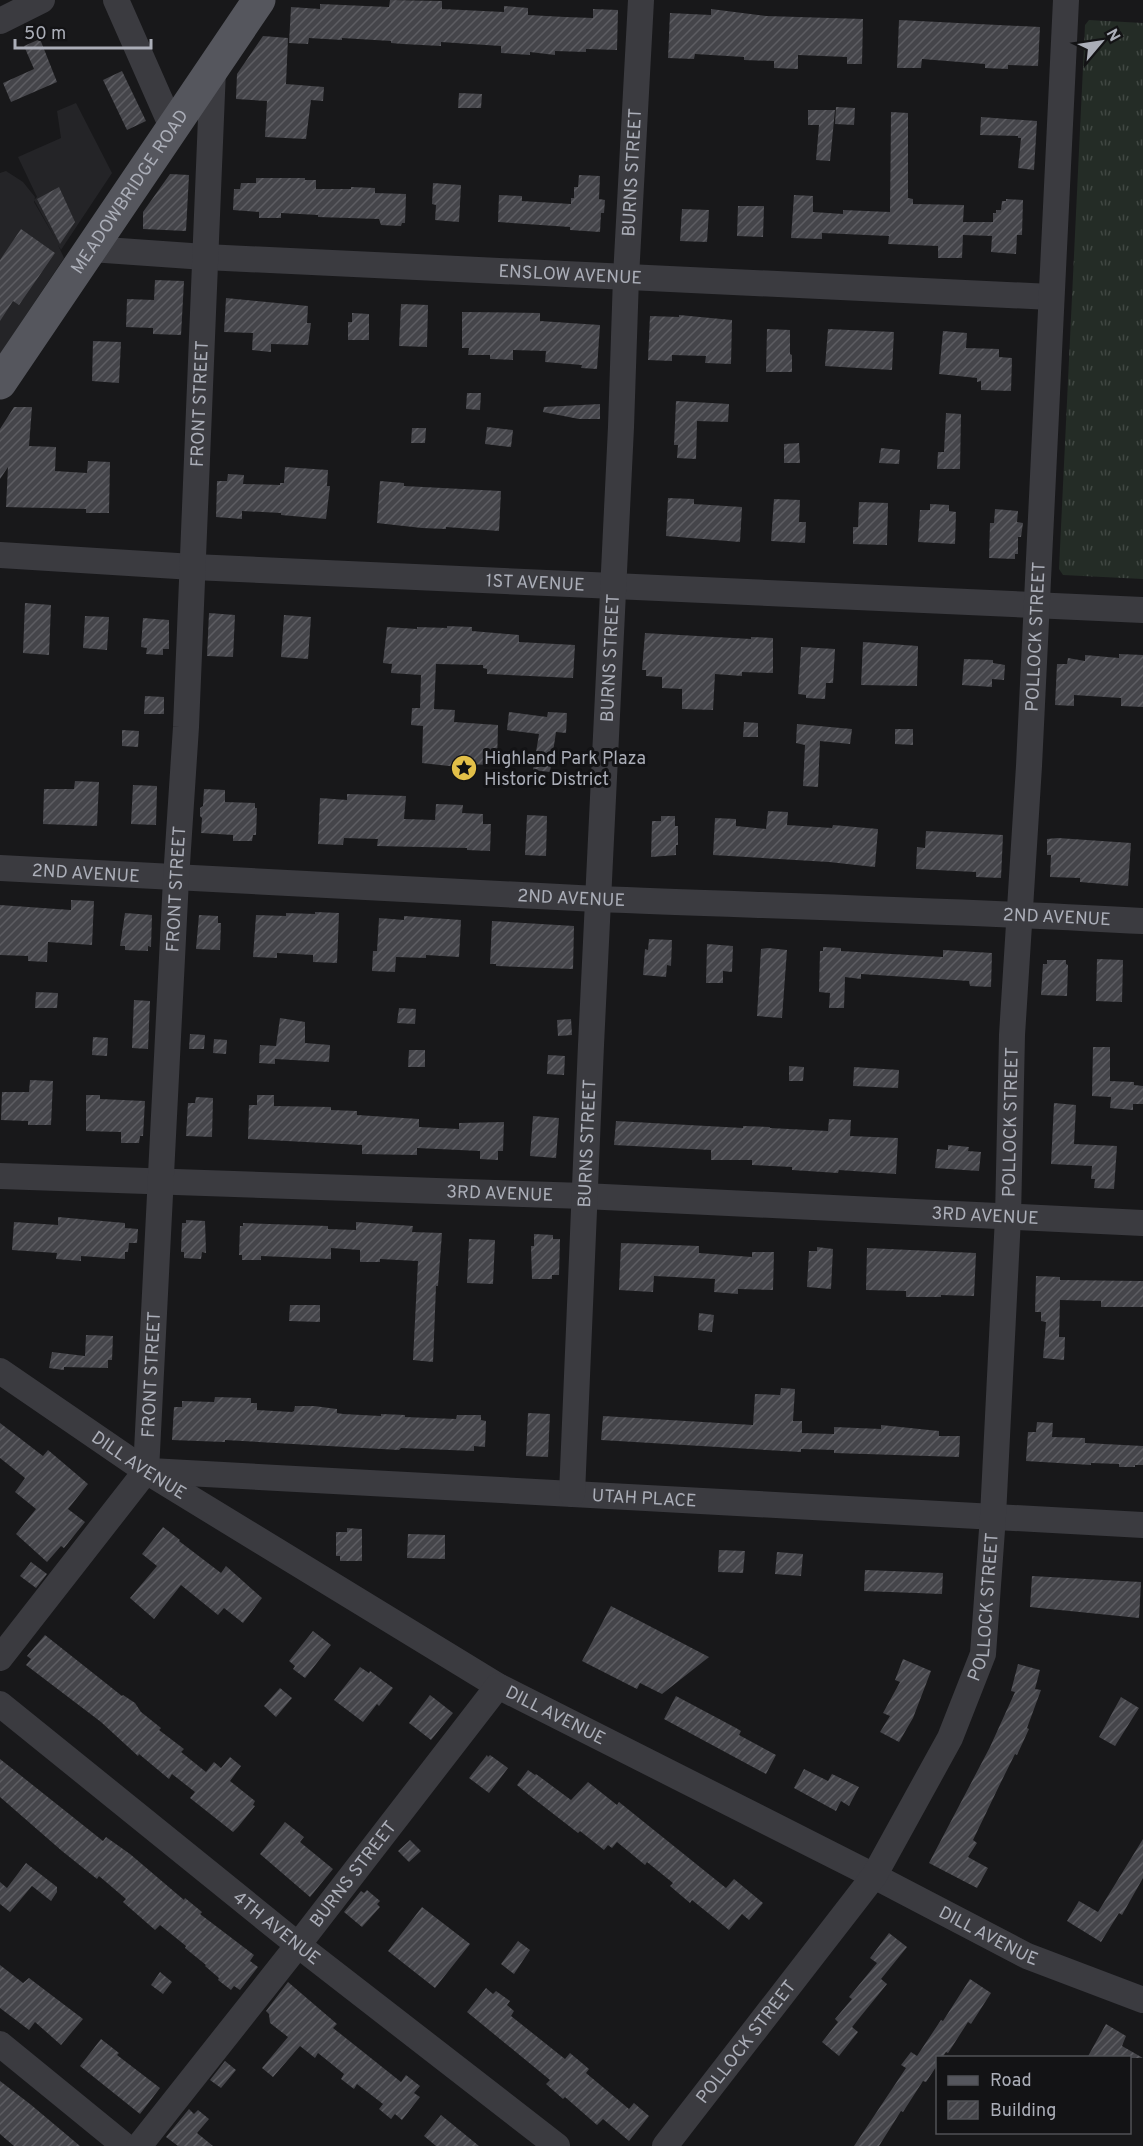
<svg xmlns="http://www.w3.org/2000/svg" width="1143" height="2146" font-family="Overpass,sans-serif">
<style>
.built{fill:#242427}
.grass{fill:url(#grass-tufts)}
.building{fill:url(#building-hatch)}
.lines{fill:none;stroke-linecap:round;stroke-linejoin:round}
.minor{stroke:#3b3b40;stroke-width:26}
.major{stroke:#55565d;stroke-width:33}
.labels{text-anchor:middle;stroke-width:6;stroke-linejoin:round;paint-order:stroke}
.street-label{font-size:18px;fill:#abaeb8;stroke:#131315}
.poi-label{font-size:18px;fill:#abaeb8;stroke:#131315;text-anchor:start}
</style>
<defs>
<pattern id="grass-tufts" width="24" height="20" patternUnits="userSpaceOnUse" patternTransform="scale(1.5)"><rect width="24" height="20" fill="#242c26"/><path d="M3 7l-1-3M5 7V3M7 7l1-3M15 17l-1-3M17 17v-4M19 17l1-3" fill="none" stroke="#414843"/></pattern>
<pattern id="building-hatch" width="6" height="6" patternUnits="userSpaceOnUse" patternTransform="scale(1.5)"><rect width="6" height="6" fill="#45454a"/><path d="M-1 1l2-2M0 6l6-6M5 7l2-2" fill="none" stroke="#5d5d62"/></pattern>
</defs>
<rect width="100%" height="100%" fill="#18181a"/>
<!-- built -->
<path class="built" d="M76 103 112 173 61 250 58 245 64 258 0 354V173L6 171 23 182 35 197 34 202 56 240 34 200 37 197 18 157 61 138 57 111Z"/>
<!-- grass -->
<path class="grass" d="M1089 20 1143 23V579L1063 575 1059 569 1085 25Z"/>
<!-- building -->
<path class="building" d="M390 0 442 1V9L504 12V6L528 8V15L565 17 593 18V9L618 10 617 50 586 49V52L555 51V55L530 52V55L501 53V46L441 42V46L403 44 391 43V41L342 38V40L309 38 308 44 289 43 291 7 320 9V4L389 7Z
M711 9 766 16 863 19 862 64H847V57L798 55V69L774 68V61L744 60V57L695 54 694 59 668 58 670 13 711 15Z
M899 20 1040 27 1038 66 1008 65V69L985 68V64L922 59 921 68H897Z
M263 36 288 38 286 84 324 87 323 101 311 100 306 139 265 137 267 101 236 99 237 74Z
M40 39 57 82 11 102 3 83 34 69 24 46Z
M122 71 146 121 127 130 103 80Z
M459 93 482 94 481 108H458Z
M836 107 855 108 854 125 835 124Z
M808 110H835L830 161 816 160 819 125H808Z
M891 112 908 113V198L913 199V204L964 205 963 222H993V213H996V210H1001L1002 201H1006V199L1023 200 1022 235H1017L1016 254 991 252 992 236 963 235 962 258H938V246L888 244 889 236 822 233V239L791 238 794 195 813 196V212L843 214V210L890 212Z
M981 117 1037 121 1034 170 1018 168 1021 138H1018V136L980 135Z
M170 174 189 175 186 231 143 229V212Z
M579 175 600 176 599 199 605 200 604 213H601L600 232 570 230V227L498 222 499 195 522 196V201L571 204V198H574V187H578Z
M256 178H305V180H316V189H351V187L375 188V193L406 194 405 223H402L401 226 381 225 379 219 318 217V215L281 213V218H259V212L233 210 234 189H240L241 183H256Z
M433 183 461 185 459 222 435 220 436 205 432 204Z
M59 187 75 222 60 244 37 199Z
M738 206H764L763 237 737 236Z
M682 209 709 210 707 242 680 241Z
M21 229 55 253 19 305 13 301 0 321V260Z
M155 280 184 281 181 335 153 334V328L126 327 127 299 154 300Z
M226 298 308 306 307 323H311L308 345 271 344V352L252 350 253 333 224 332Z
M401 304 428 305 427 347 399 346Z
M462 312 540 313V321L600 325 597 369 581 368 582 365 545 362 546 351 513 350V360L490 359V355H468L469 348H462Z
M352 313 369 314V340H348V322H352Z
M679 315 732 320 731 364 705 363 706 356 672 355V361L648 360 650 316 679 317Z
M767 329 790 330V354L792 355V372H766Z
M828 329 894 332 892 370 825 366Z
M943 331 967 333 966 348 999 349V357L1012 358 1011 391 981 390V381L977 382V378L939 374Z
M93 341 121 342 119 383 92 381Z
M467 393H481L480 410 466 409Z
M676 401 729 404 728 422 697 421 696 459 677 458 678 445H674Z
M600 404V419H579L543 412 544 407Z
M14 407H32L29 446 56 447 55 471 87 473 88 461 110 462 109 513H86V509L6 507 8 467 0 479V429Z
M946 413 961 414 960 469H937L938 452H944Z
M487 427 513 430 511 447 485 444Z
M412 428H426L425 443H411Z
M799 443 800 463H784V444Z
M881 448 900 450 899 464 879 463Z
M285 467 328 470 327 486H330L326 519 281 515V513L242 511V519L216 517 217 481H227L228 474 244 475 243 484 280 485V483H284Z
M380 481 404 483V486L501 491 499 531 446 527V529L422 528 377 523Z
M668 498 694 499V504L742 507 740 542 666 536Z
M774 499 800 500 799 522H806L805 543 771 541Z
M859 502 888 503 887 545 853 544V527H858Z
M930 504 949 505V511L956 512 955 544 918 542 920 510H930Z
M995 509 1018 511 1017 522 1023 523 1021 537H1018V554H1015V559L989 558 990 523H994Z
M25 603 51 605 49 655 23 653Z
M209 613 235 615 233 657 207 656Z
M284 615 311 617 308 659 281 657Z
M85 616 109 617 107 650 83 648Z
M143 618 169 620V649H163V655L146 654 147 648 141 647Z
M447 626 472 627V631L519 635V642L575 645 573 678 487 674V669L483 668V665L436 664 434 709 455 710 454 722 498 725 497 765 458 764V767L422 763 423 726 411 725 412 708H420L421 675 391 673 392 664 383 663 387 627 417 629V627L447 628Z
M645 633 751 639V637L773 638V673L742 672V676L715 674 713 710 682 709V689L662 688V677L646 676V670H642Z
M863 642 918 646 917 686 861 685Z
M801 647 835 649 833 683H826L825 699 806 698V695L798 694Z
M1119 654 1143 655V707L1121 706V698L1074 695V706L1055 705 1057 664H1067L1068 658 1085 661V655L1119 658Z
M964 659 993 660V663L1005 665 1004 680 992 679V687L962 685Z
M145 696 164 697V714H144Z
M509 712 547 717 548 712 567 713 566 733 556 732 550 772 533 770 539 734 507 730Z
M744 722 758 723V737H743Z
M797 724 852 729 850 744 820 741 818 787 803 786 805 745 796 743Z
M895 729H913V745L895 744Z
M122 730 139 731 138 747 122 746Z
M75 781 99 782 97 826 43 824 44 789H74Z
M133 785 157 786 156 825 131 824Z
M204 789 225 790V802L255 803V808H257L256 835H253L252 841H233V835L201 833 202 818 200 816V808L203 806Z
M347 794 406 796 404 819 435 820 436 804 463 805 462 813 483 814V824H491L490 851 467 850V848L377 846 378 839 344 838 343 845 318 844 320 798 347 800Z
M768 811 788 812 787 825 832 828 833 825 878 829 875 867 829 862 713 855 715 818 736 819V826L766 829Z
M527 815 547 816 546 856 525 855Z
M661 816H675V826H678V845H676V855L651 857 652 821H661Z
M926 831 1003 835 1001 878 976 877V872L916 869 917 847 925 848Z
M1058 838 1131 843 1128 886 1080 882V878L1050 877 1051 855H1047V839Z
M71 900 94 901 92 945 48 942 47 962 28 961V956L0 955V905L71 910Z
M315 912 339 913 337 963 313 962V955L277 953V958L253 957 256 915 286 916V913L315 914Z
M125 913 152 915 151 947 148 946V951L125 950V946H120Z
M199 915 218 916V923H221L220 950 196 949Z
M404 916 461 920 459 957 426 955V958L396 957 395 972 372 971 373 951H377L379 918 404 920Z
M492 921 574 926 573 969 496 966V964H490Z
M649 939 672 940 671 966 667 965 666 977 643 975 645 949 648 950Z
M707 944 733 946 732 972 723 971V983H706Z
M823 947 841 948V951L943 957V950L992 953 991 987 970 986 969 981 861 974V979L845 977 844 1008H829L830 993 819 992 820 951H823Z
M768 948 787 950 782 1018 757 1016 761 949Z
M1097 959 1123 960 1122 1002 1096 1001Z
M1047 960H1066V964L1068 965 1067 996 1041 995 1043 964H1047Z
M36 992 58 993 57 1008H35Z
M134 1000 150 1001 148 1049 132 1048Z
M399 1008 416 1009 415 1024 397 1023Z
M280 1018 305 1022V1043L330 1045 329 1062 275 1059V1064L259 1063 260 1045 276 1046Z
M571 1019 572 1035 558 1036 557 1020Z
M190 1034 205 1035 204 1049H189Z
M93 1037 108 1038 107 1056 92 1055Z
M214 1039 227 1040 226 1054 213 1053Z
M1093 1047H1110V1081L1134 1082V1085L1143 1086V1104H1133V1110L1110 1108 1111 1097 1092 1096Z
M409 1050H425V1067H408Z
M548 1055 565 1056 564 1075 547 1074Z
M789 1066 804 1067 803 1081H789Z
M854 1067 899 1070 898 1088 853 1086Z
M30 1080 53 1081 51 1125H28V1121L1 1120 2 1092H29Z
M86 1095H100V1099L145 1101 143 1136H140L139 1143H121V1132L86 1131Z
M257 1095H274V1106L331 1107V1110L357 1111V1115L419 1119V1127L459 1129V1123L504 1122 503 1151H498V1160L480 1159V1151L417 1148V1155L362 1154V1145L248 1139 249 1105H257Z
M196 1097 213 1098 212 1137 186 1136 188 1103H195Z
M1054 1103 1076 1105 1074 1144 1117 1146 1114 1189 1094 1188 1095 1179H1091L1092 1166 1051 1164Z
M533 1116 559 1118 556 1158 530 1156Z
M829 1119 851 1120 850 1136 898 1138 896 1174 839 1170 838 1173 792 1170V1167L752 1165V1160H711V1150L614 1145 616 1121 743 1128V1126L770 1127V1128L828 1131Z
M948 1145 969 1147 968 1151 981 1152 979 1171 935 1168 937 1149 948 1150Z
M58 1217 125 1223V1228L138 1229 137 1243H129L128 1252H125V1259L81 1256V1261L56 1259 57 1253 12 1250 14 1222 58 1225Z
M186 1220 205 1221 206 1253 202 1252 201 1259 184 1258V1252H181L182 1223H186Z
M356 1222 413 1226 412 1232 442 1233 438 1286H436L433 1362 413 1360 418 1261 380 1259V1262H360V1250L331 1248V1259L261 1256V1260H242V1255H239L240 1226H243V1223L328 1226V1229L356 1230Z
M534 1234 553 1235V1239H560L559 1275H552V1279H532L531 1246H534Z
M469 1239 495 1240 493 1284 467 1283Z
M621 1243 699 1246V1253L752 1257V1252H774L773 1290 738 1289V1294L714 1292 715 1279 654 1276 653 1292 619 1290Z
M817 1247 833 1249 831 1289 807 1287 809 1251H817Z
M867 1248 976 1253 974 1296 941 1295V1297H906V1291L866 1290Z
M1036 1276 1060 1277V1280L1143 1281V1307H1101V1301L1060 1300 1059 1337H1065L1064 1360 1043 1358 1046 1322 1041 1321V1312H1035Z
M290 1305H320V1322L289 1321Z
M699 1313 714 1315 712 1332 698 1330Z
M86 1335 113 1336 112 1360H108V1368L64 1367V1370L49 1368 52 1352 85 1356Z
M781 1388 795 1389 793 1421H802V1433L834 1434V1427L881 1429V1425L939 1431V1436H960L959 1457 834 1453V1450L801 1449V1452L601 1440 603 1416 753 1425 755 1394 780 1395Z
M215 1397 251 1398V1403H257V1410L292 1412 294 1411 295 1406H314L337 1409V1413L343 1414 381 1416V1414L405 1415V1417L456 1419 457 1415H481V1420L486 1421 485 1447 474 1446V1451L401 1448 399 1450 225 1440V1442L172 1440 174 1407H182V1401L214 1402Z
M528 1413 550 1414 548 1457 526 1456Z
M1037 1422 1053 1423 1052 1437 1085 1438V1443L1143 1446V1465H1135V1467H1119V1464L1091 1463V1465L1026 1461 1028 1432H1036Z
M0 1423 43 1456 48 1450 88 1484 68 1509 85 1522 64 1548 61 1546 47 1562 16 1534 36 1509 15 1492 25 1478 0 1458Z
M163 1527 180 1540 179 1541 221 1573 226 1566 262 1598 243 1623 224 1608 218 1615 181 1585 154 1619 130 1598 157 1566 142 1554Z
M347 1528 362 1529V1561H340V1556H336V1532H347Z
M408 1534 445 1535V1559L407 1558Z
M719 1550 745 1551 743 1573 718 1572Z
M777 1552 803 1554 801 1576 775 1574Z
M31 1562 47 1574 36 1588 20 1576Z
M865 1570 943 1573 942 1594 864 1591Z
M1032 1576 1141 1582 1139 1618 1030 1607Z
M611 1606 709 1657 662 1694 640 1683 637 1689 582 1661Z
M313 1631 331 1645 305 1678 293 1669 295 1666 289 1661Z
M45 1635 122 1696 123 1695 135 1703 141 1712 161 1728 159 1730 184 1749 181 1752 206 1772 214 1762 221 1768 230 1757 241 1766 230 1781 255 1801 253 1805 255 1806 238 1827 233 1832 190 1798 195 1792 172 1774 169 1779 139 1754 138 1756 101 1722 26 1665 31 1659 27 1656Z
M903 1659 931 1671 913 1718 899 1742 880 1732 890 1716 883 1713 900 1682 895 1680Z
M1018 1664 1040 1670 1035 1689 1041 1690 1027 1728 1029 1729 1017 1755 1015 1754 1002 1780 973 1840 977 1843 968 1857 988 1868 977 1888 929 1863 990 1747 1015 1692 1011 1691Z
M360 1667 369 1673 370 1671 393 1688 379 1706 377 1704 363 1722 334 1700Z
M280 1688 292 1698 276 1717 264 1706Z
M430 1695 453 1713 431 1740 409 1723Z
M676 1696 736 1728 741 1731 739 1735 776 1755 766 1774 664 1719Z
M1121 1697 1139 1708 1115 1746 1099 1737Z
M487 1755 488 1757 490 1755 508 1768 489 1793 469 1778Z
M0 1759 103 1841 106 1837 130 1854 184 1900 185 1898 202 1912 200 1914 254 1955 250 1961 258 1967 240 1990 234 1986 231 1990 218 1980 219 1978 205 1966 206 1965 185 1948 186 1946 160 1925 155 1930 123 1902 126 1899 99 1876 97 1879 62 1851 0 1797Z
M804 1769 828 1781 832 1774 859 1787 849 1806 841 1801 836 1811 794 1788Z
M528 1770 535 1775 536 1774 571 1800 588 1782 617 1805 619 1802 726 1888 734 1879 763 1903 749 1920 742 1914 729 1930 692 1900 690 1903 670 1886 673 1883 647 1862 645 1865 617 1842 612 1848 608 1845 604 1850 580 1831 578 1833 529 1795 517 1785Z
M285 1822 304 1837 300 1842 333 1869 310 1897 260 1854Z
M1143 1839V1878L1122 1915 1119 1913 1101 1942 1067 1921 1079 1901 1098 1912Z
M410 1840 421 1851 409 1862 398 1851Z
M26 1863 57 1887V1892L51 1901 32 1886 10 1912 0 1904V1882L7 1888Z
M367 1890 380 1901 377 1904 380 1907 362 1927 344 1912 361 1891 364 1893Z
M422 1907 470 1944 435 1988 388 1951Z
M889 1933 907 1947 881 1979 887 1984 852 2027 858 2032 839 2056 822 2042 838 2022 835 2019 852 1999 849 1997 877 1963 870 1958Z
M518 1941 530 1950 514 1974 501 1964Z
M0 1965 23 1983 29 1978 83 2019 61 2045 35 2022 29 2030 0 2008Z
M160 1972 172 1982 163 1994 151 1985Z
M970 1979 991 1993 971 2024 968 2022 948 2053 946 2052 942 2058H938V2064L926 2082 923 2081 903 2112 901 2111 879 2146H854L906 2068 901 2065 911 2052 917 2056 941 2020 943 2021Z
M288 1982 337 2024 333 2028 352 2043 401 2082 406 2075 420 2086 414 2093 420 2097 402 2120 395 2114 391 2119 379 2109 383 2104 357 2084 354 2089 341 2079 344 2074 318 2053 315 2058 300 2046 273 2077 262 2068 288 2037 270 2023 269 2014 266 2011Z
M486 1988 493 1994 496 1991 510 2001 507 2005 514 2011 511 2016 565 2059 570 2053 589 2069 586 2073 629 2109 634 2103 649 2116 629 2141 603 2119 597 2125 565 2097 563 2099 546 2084 550 2080 467 2012Z
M1106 2024 1126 2036 1122 2046 1143 2058H1087Z
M101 2039 119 2053 117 2055 160 2088 140 2114 80 2066Z
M225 2061 236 2070 221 2088 210 2080Z
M0 2081 30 2104 80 2146H14L0 2134Z
M189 2109 194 2114 198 2110 209 2119 197 2133 213 2146H178L166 2137Z
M441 2115 479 2146H436L424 2136Z"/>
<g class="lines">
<!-- minor -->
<g class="minor">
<path d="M116 0 172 127"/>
<path d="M0 21 42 0"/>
<path id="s1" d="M91 249 205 257 1051 297"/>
<path id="s2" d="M0 555 193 567 1143 610"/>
<path id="s3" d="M0 868C199 880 398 890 597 899 779 906 961 911 1143 921"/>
<path id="s4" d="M0 1176 584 1196 1143 1223"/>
<path id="s5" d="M0 1371 146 1471 498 1686 874 1876 1027 1956 1143 2000"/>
<path id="s6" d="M150 1471 1143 1525"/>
<path id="s7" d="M572 1494 591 1045 621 427 626 277 641 0"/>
<path id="s8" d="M0 1658 146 1471 176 879 186 727 213 69"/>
<path id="s9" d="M0 1704 298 1945 557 2146"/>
<path d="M0 2044 125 2146"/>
<path id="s10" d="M139 2146 298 1945 498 1686"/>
<path id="s11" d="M665 2146 874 1876 950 1738 983 1654 993 1516 1008 1217 1012 1035 1029 766 1066 0"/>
</g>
<!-- major -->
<path class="major" id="s12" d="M0 383 259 0"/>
</g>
<!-- icons -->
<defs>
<g id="sight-disc" transform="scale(1.35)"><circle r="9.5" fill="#e2bf48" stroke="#131315"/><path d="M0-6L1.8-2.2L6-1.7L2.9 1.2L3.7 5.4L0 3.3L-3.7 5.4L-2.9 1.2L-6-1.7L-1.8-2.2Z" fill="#111"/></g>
</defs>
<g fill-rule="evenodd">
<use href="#sight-disc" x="464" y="768"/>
</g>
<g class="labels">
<!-- street labels -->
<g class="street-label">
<text dy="6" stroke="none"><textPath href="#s7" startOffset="1323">BURNS STREET</textPath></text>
<text dy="6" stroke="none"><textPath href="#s12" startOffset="231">MEADOWBRIDGE ROAD</textPath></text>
<text dy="6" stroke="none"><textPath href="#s1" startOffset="480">ENSLOW AVENUE</textPath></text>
<text dy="6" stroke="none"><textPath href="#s8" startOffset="1306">FRONT STREET</textPath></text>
<text dy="6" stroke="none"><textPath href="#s2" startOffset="536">1ST AVENUE</textPath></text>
<text dy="6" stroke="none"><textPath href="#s11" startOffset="1608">POLLOCK STREET</textPath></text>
<text dy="6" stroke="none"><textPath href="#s7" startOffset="837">BURNS STREET</textPath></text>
<text dy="6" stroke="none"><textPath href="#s3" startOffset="86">2ND AVENUE</textPath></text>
<text dy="6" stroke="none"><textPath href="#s8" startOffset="820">FRONT STREET</textPath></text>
<text dy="6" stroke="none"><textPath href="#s3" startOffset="572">2ND AVENUE</textPath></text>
<text dy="6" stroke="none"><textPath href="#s3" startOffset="1058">2ND AVENUE</textPath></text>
<text dy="6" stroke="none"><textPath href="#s11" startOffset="1122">POLLOCK STREET</textPath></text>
<text dy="6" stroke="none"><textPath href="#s7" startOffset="351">BURNS STREET</textPath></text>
<text dy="6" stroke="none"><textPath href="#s4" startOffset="500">3RD AVENUE</textPath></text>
<text dy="6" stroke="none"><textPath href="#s4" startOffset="986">3RD AVENUE</textPath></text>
<text dy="6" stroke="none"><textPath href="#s8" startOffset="334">FRONT STREET</textPath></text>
<text dy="6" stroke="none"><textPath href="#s5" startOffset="168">DILL AVENUE</textPath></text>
<text dy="6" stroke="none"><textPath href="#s6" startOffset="495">UTAH PLACE</textPath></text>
<text dy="6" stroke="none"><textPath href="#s11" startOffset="636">POLLOCK STREET</textPath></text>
<text dy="6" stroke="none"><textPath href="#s5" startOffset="654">DILL AVENUE</textPath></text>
<text dy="6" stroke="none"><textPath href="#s10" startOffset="346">BURNS STREET</textPath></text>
<text dy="6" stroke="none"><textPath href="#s9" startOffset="356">4TH AVENUE</textPath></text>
<text dy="6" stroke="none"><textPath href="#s5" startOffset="1140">DILL AVENUE</textPath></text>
<text dy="6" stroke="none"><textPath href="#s11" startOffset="132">POLLOCK STREET</textPath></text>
</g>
<!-- poi labels -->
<g class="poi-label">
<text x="484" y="764">Highland Park Plaza<tspan x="484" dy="21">Historic District</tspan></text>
</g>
</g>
<!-- legend -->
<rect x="936" y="2056" width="195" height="78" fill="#131315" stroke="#505156" stroke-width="1.5"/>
<rect x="948" y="2076" width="30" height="9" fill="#55565d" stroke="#505156" stroke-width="1.5"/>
<text x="990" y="2086" font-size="18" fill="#abaeb8">Road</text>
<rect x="948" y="2101" width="30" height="18" fill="url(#building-hatch)" stroke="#505156" stroke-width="1.5"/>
<text x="990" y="2116" font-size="18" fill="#abaeb8">Building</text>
<!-- north arrow -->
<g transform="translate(1101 42) rotate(61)" stroke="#131315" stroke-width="4.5" paint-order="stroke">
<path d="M0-4.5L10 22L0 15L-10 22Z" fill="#abaeb8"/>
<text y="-9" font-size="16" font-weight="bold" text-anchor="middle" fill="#abaeb8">N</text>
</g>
<!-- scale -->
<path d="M15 39v9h136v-9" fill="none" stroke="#abaeb8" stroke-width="3"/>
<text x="24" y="39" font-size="18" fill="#abaeb8" stroke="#131315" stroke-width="4.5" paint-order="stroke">50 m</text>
</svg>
